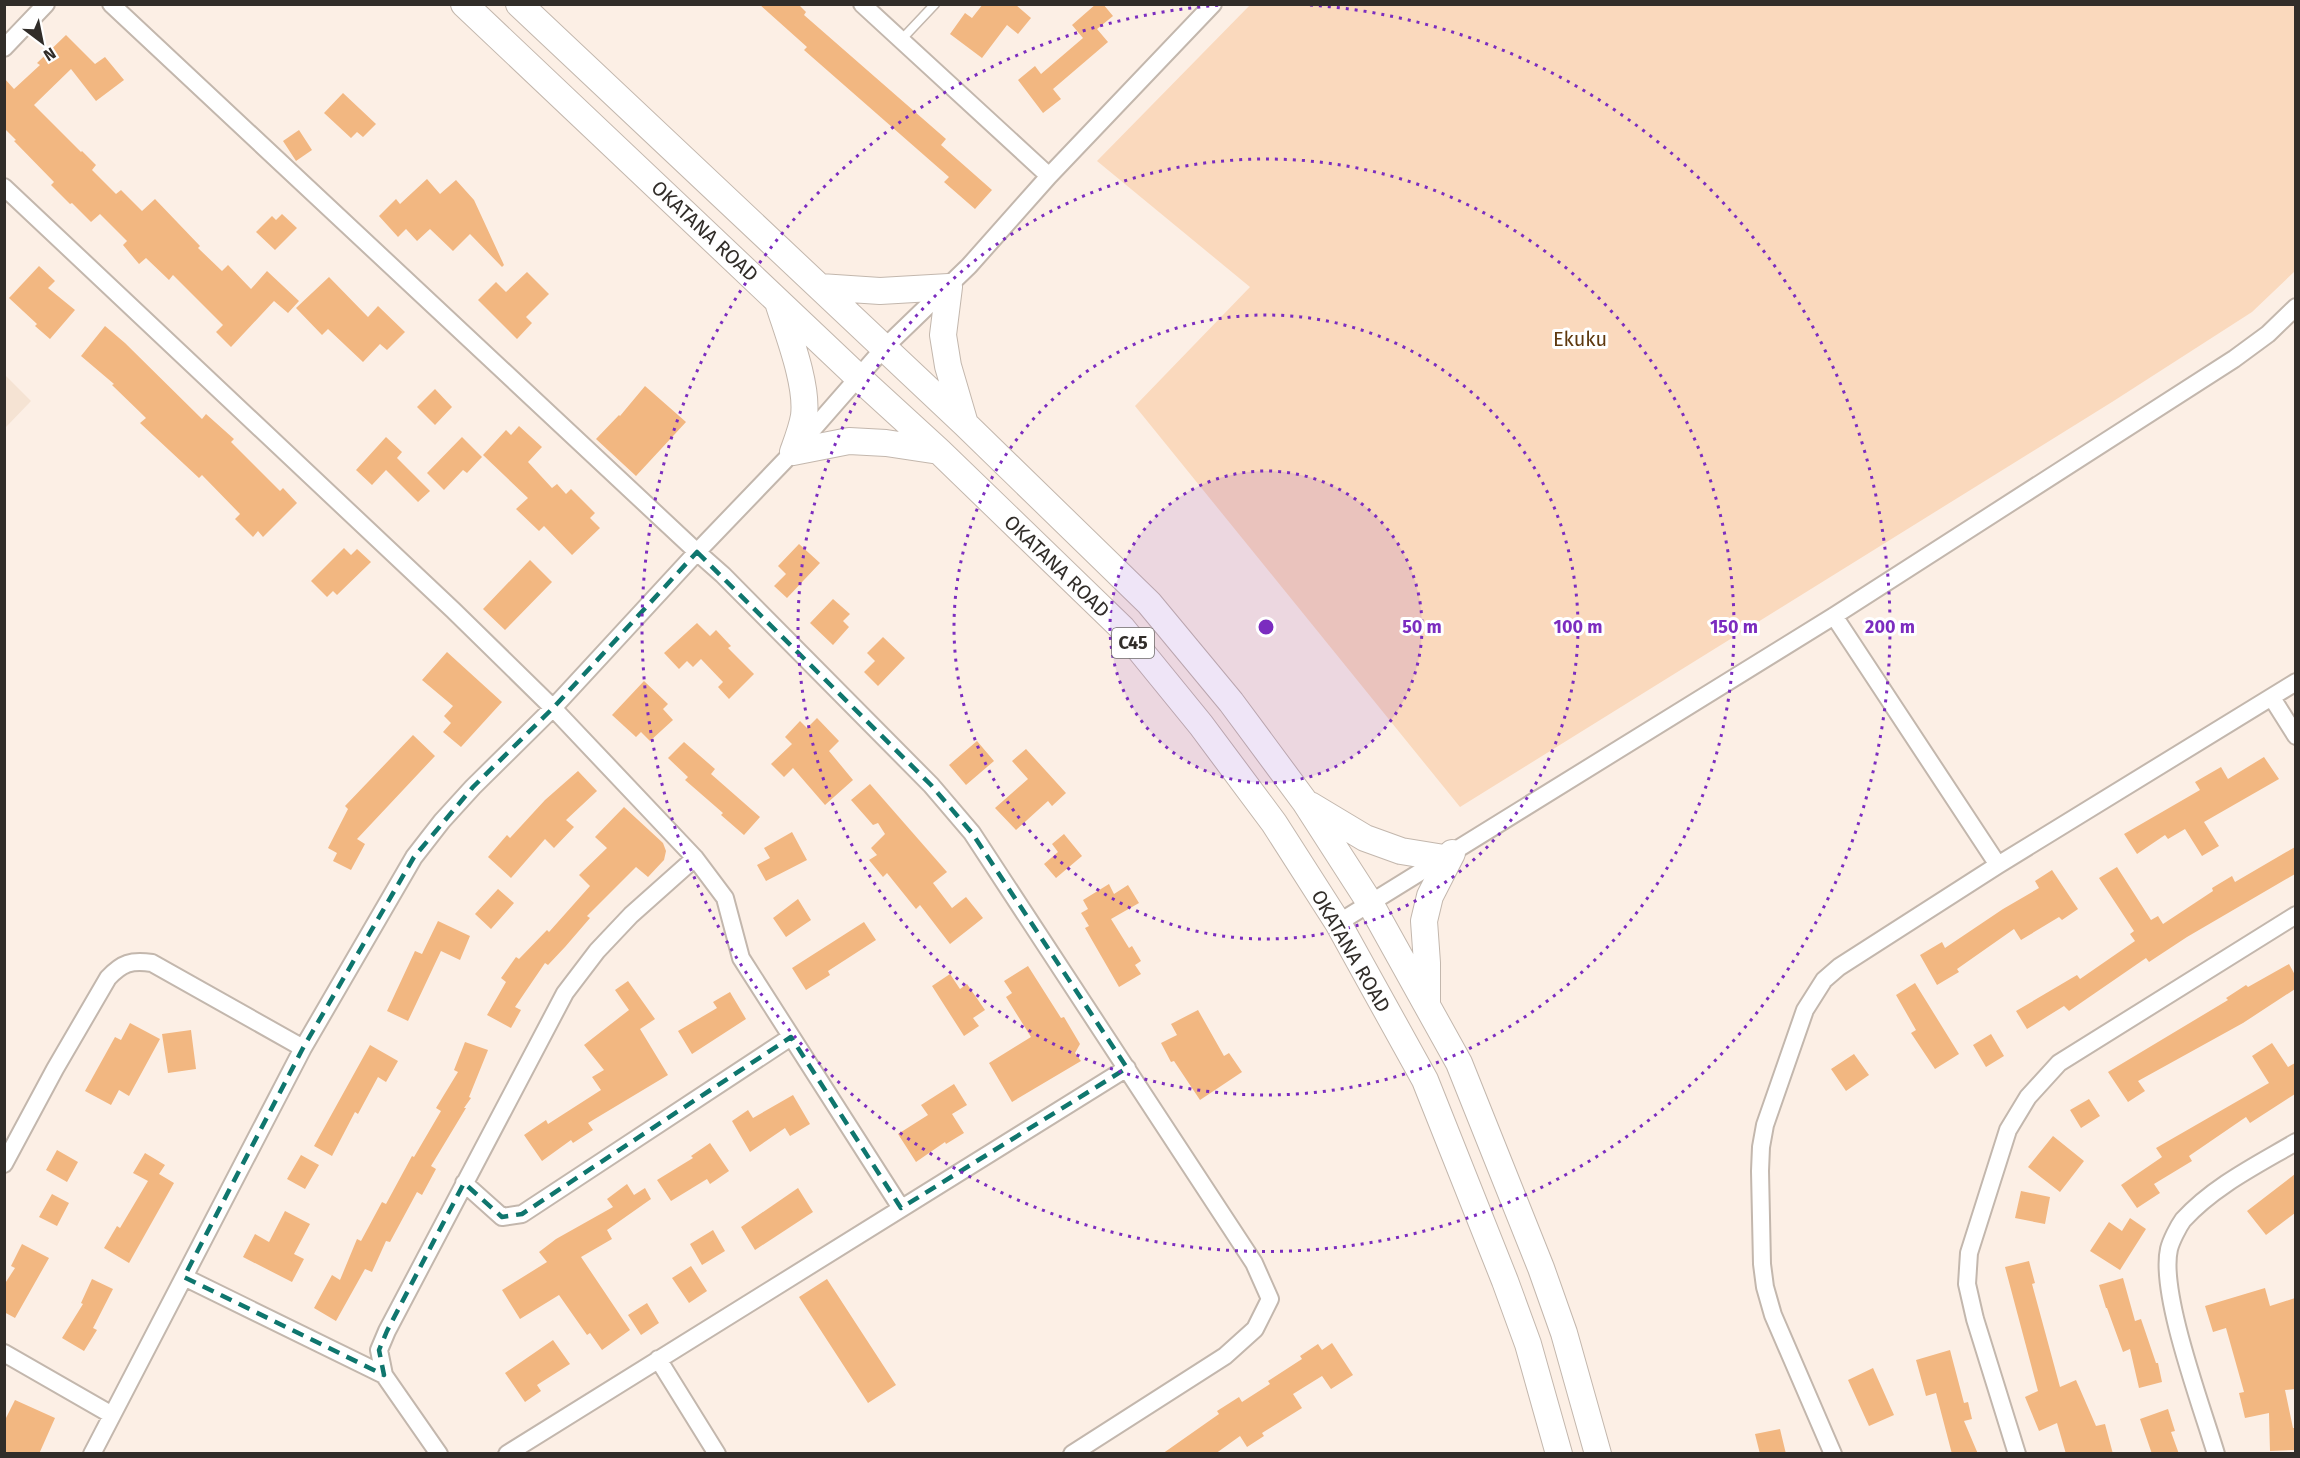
<svg xmlns="http://www.w3.org/2000/svg" width="2300" height="1458" font-family="'Fira Sans',sans-serif">
<style>
.built{fill:#f5e3d3}
.green{fill:#fad9bd}
.building{fill:#f2b781}
.lines{fill:none;stroke-linecap:round;stroke-linejoin:round}
.service-casing{stroke:#c3b7ad;stroke-width:11}
.minor-casing{stroke:#c3b7ad;stroke-width:20}
.primary-casing{stroke:#c3b7ad;stroke-width:28}
.service{stroke:#fff;stroke-width:8}
.minor{stroke:#fff;stroke-width:16}
.primary{stroke:#fff;stroke-width:26}
.marked{fill:none;stroke:#0f766e;stroke-width:4.5;stroke-dasharray:12 8;stroke-linejoin:round}
.ring{fill:none;stroke:#7b2cbf;stroke-width:3;stroke-dasharray:3 6}
.labels{text-anchor:middle;stroke-width:6;stroke-linejoin:round;paint-order:stroke}
.shield{fill:#fff;stroke:#6f6c69;stroke-width:1.5}
.shield-label{font-size:18px;font-weight:bold;fill:#312d29}
.street-label{font-size:20px;fill:#312d29;stroke:#fff}
.park-label{font-size:20px;fill:#5f390f;stroke:#fff}
.centre{fill:#7b2cbf;stroke:#fff;stroke-width:3}
.ring-label{font-size:18px;text-anchor:middle;font-weight:bold;fill:#7b2cbf;stroke:#fff;stroke-width:6;stroke-linejoin:round;paint-order:stroke}
</style>
<rect width="100%" height="100%" fill="#fcefe5"/>
<!-- built -->
<path class="built" d="M5 375 31 401 5 428H4Z"/>
<!-- green -->
<path class="green" d="M1251 4 2295 5V271L2252 312 2112 402 1460 807 1135 406 1250 287 1097 161Z"/>
<!-- building -->
<path class="building" d="M759 4H798L806 12 804 15 946 139 941 145 992 190 975 209 944 182 949 177 804 50 807 47Z
M983 4H1015L1031 18 1018 34 1007 25 982 58 950 34 965 13 972 18Z
M1096 4H1103L1113 16 1097 29 1108 42 1053 89 1061 99 1043 113 1018 80 1035 66 1041 74 1083 38 1072 25Z
M66 35 95 64 105 57 124 80 96 101 71 69 34 105 81 152 82 151 96 165 92 170 116 194 121 190 142 211 155 199 200 246 198 248 222 271 228 265 251 289 267 271 299 301 288 313 274 301 231 347 216 332 223 325 173 275 169 280 146 258 139 264 123 245 127 241 100 214 91 222 72 203 70 204 51 185 54 182 14 141 16 140 4 128V78L14 89 40 65 37 63Z
M343 93 376 124 363 137 357 132 351 138 324 113Z
M299 130 312 150 296 161 283 141Z
M427 179 440 194 456 180 474 200 504 265 502 267 470 234 453 251 430 229 417 241 406 229 398 237 379 216 396 199 400 204Z
M282 214 297 228 275 250 256 232 272 216 276 220Z
M39 266 55 281 48 288 75 310 50 339 35 326 37 324 9 298Z
M527 272 549 294 526 317 532 323 517 339 478 300 496 282 506 292Z
M329 277 368 317 378 306 405 332 387 350 380 344 363 362 328 329 322 335 296 308Z
M105 326 125 343 202 419 206 414 234 439 231 442 280 491 283 488 297 503 263 537 258 531 253 537 235 519 240 514 202 475 199 478 140 423 146 418 112 385 114 384 81 356Z
M645 386 686 422 636 476 596 439 619 415 620 416Z
M435 389 452 407 435 425 417 407Z
M519 426 542 447 528 462 552 488 557 484 566 494 571 489 595 513 590 518 600 528 572 555 544 526 539 531 516 509 528 498 483 455 506 430 511 435Z
M386 437 402 452 397 458 430 491 418 502 386 470 372 485 356 470Z
M462 437 482 457 467 473 463 470 444 490 427 473Z
M799 544 820 563 787 598 774 586 786 574 778 566Z
M344 548 351 555 357 549 371 562 337 595 333 591 327 597 311 581Z
M530 560 552 582 505 630 483 609Z
M833 599 850 614 843 621 849 627 833 645 810 623Z
M697 623 710 636 716 630 731 646 728 648 754 674 729 699 718 687 723 682 701 659 693 667 687 661 679 669 664 653Z
M883 637 905 658 878 686 864 672 875 661 867 653Z
M447 652 502 702 461 747 443 732 451 723 444 716 453 706 422 680Z
M644 681 668 704 663 709 673 720 650 741 641 732 636 737 612 715Z
M817 718 839 741 829 751 853 780 825 805 793 768 784 777 771 764 792 744 785 737 800 721 807 728Z
M413 735 435 756 357 839 365 844 351 870 333 861 337 853 328 848 348 809 345 806Z
M977 741 994 761 966 785 949 765Z
M684 742 715 769 711 774 760 817 744 835 721 815 723 813 685 780 688 777 668 758Z
M1026 749 1066 793 1052 806 1048 801 1016 830 995 808 1028 779 1012 761Z
M2264 757 2279 779 2204 822 2219 846 2202 856 2185 829 2168 839 2165 835 2137 854 2124 834 2200 790 2195 782 2221 767 2228 779Z
M578 771 597 791 566 820 574 827 554 848 545 839 511 878 488 857 507 835 510 838 545 800Z
M870 784 947 872 933 883 952 908 966 897 983 918 950 944 920 905 916 909 887 873 883 877 869 860 877 855 871 848 885 834 878 823 873 825 851 800Z
M624 807 663 843 666 851 664 860 648 877 636 867 587 916 590 918 565 947 548 965 545 963 515 1007 521 1010 511 1028 487 1015 506 982 501 978 516 957 519 959 547 930 549 932 590 886 579 875 607 848 595 837Z
M792 832 807 860 766 881 757 865 770 858 764 848Z
M1064 834 1082 856 1056 878 1044 864 1058 852 1052 844Z
M2295 847V874L2187 937 2149 962 2146 958 2069 1011 2064 1006 2027 1029 2016 1011 2077 975 2080 979 2135 941 2130 934 2134 931 2099 878 2117 867 2151 920 2158 916 2163 924 2213 891 2212 888 2232 876 2235 882Z
M2052 870 2078 909 2062 920 2059 917 2021 940 2014 929 1957 969 1959 972 1937 985 1920 955 1942 942 1945 948 2003 909 2039 888 2035 881Z
M1109 884 1114 894 1128 885 1139 903 1111 919 1129 948 1132 946 1141 961 1135 965 1141 974 1119 987 1085 928 1089 926 1081 913 1088 909 1083 900Z
M498 889 514 903 491 929 475 914Z
M798 899 811 920 786 937 773 918Z
M438 921 470 936 460 960 441 951 408 1021 387 1011 415 951 422 954Z
M864 922 876 940 828 971 830 975 806 990 792 968Z
M2289 964 2295 975V989L2243 1023 2138 1081 2145 1091 2128 1102 2108 1072 2228 1000 2226 998 2246 985 2248 987Z
M1028 966 1061 1018 1064 1017 1080 1044 1075 1053 1081 1061 1012 1102 989 1063 1031 1037 1006 997 1012 993 1004 981Z
M950 974 960 989 967 984 985 1010 973 1018 979 1026 964 1036 932 986Z
M628 981 655 1019 640 1029 668 1075 588 1123 593 1130 573 1143 571 1140 542 1161 524 1135 546 1120 548 1124 601 1090 592 1077 604 1070 584 1045 629 1010 615 990Z
M1915 983 1959 1054 1935 1069 1911 1033 1916 1030 1896 995Z
M730 992 746 1019 692 1054 678 1031 717 1008 713 1002Z
M1198 1010 1224 1056 1229 1053 1242 1072 1200 1100 1174 1061 1171 1062 1161 1043 1177 1035 1171 1024Z
M130 1023 160 1039 129 1096 119 1090 111 1105 85 1091 115 1037 121 1040Z
M191 1030 196 1069 168 1073 162 1034Z
M1991 1034 2004 1056 1986 1067 1973 1045Z
M465 1042 488 1050 469 1097 471 1098 464 1108H466L431 1166 436 1169 422 1195 417 1192 390 1242 386 1241 372 1272 365 1269 336 1321 314 1308 332 1275 340 1280 357 1239 361 1241 382 1202 386 1204 412 1156 414 1157 441 1111 436 1108 458 1072 454 1070Z
M2272 1043 2288 1067 2295 1063V1094L2250 1123 2246 1117 2189 1156 2192 1161 2154 1184 2160 1193 2137 1208 2121 1185 2162 1157 2156 1148 2269 1083 2252 1056Z
M370 1045 398 1061 386 1082 378 1077 358 1114 355 1112 332 1156 314 1146Z
M1854 1054 1869 1075 1846 1091 1831 1069Z
M954 1084 967 1105 952 1114 964 1133 946 1144 945 1142 916 1162 898 1134 928 1115 921 1105Z
M793 1095 810 1124 790 1136 785 1128 750 1152 732 1121 748 1110 753 1118Z
M2089 1099 2100 1116 2081 1128 2070 1110Z
M2053 1136 2084 1161 2060 1192 2028 1167Z
M710 1143 729 1171 710 1184 707 1179 671 1201 657 1180 693 1158 691 1156Z
M57 1150 78 1162 67 1182 46 1170Z
M145 1153 165 1165 159 1174 174 1183 129 1263 104 1248 117 1226 120 1228 148 1181 133 1173Z
M301 1155 319 1165 305 1189 287 1179Z
M2295 1174V1213L2266 1235 2247 1211Z
M627 1184 634 1195 645 1188 651 1199 607 1230 612 1239 581 1257 630 1330 602 1350 590 1333 587 1335 559 1295 520 1319 502 1290 547 1262 539 1252 556 1239 613 1207 607 1199Z
M798 1188 813 1212 755 1250 741 1227Z
M2021 1191 2050 1197 2045 1224 2015 1218Z
M52 1194 69 1203 57 1226 39 1217Z
M285 1211 310 1224 294 1254 304 1259 292 1282 243 1257 255 1234 269 1242Z
M2130 1218 2146 1229 2120 1270 2090 1251 2109 1222 2122 1231Z
M713 1230 725 1251 702 1265 690 1244Z
M22 1244 49 1258 15 1318 4 1312V1285L15 1268 11 1266Z
M2029 1261 2035 1283 2032 1284 2060 1387 2076 1380 2096 1426 2105 1424 2113 1454H2066L2057 1423 2039 1431 2025 1397 2038 1391 2005 1267Z
M691 1266 707 1291 689 1303 672 1278Z
M2123 1278 2135 1321 2141 1319 2156 1363H2158L2162 1382 2139 1388 2130 1349 2123 1352 2107 1308H2106L2099 1285Z
M92 1279 113 1289 93 1328 97 1330 84 1351 62 1338 83 1304 81 1303Z
M827 1279 896 1385 868 1403 799 1297Z
M2265 1288 2270 1306 2295 1298V1389L2285 1390 2293 1428H2295V1450L2270 1451 2269 1413 2245 1418 2239 1393 2244 1392 2226 1328 2213 1332 2205 1306Z
M647 1303 659 1323 641 1335 628 1315Z
M553 1340 570 1364 537 1385 541 1391 525 1402 505 1373Z
M1332 1343 1353 1375 1331 1389 1322 1376 1293 1394 1302 1408 1262 1433 1264 1436 1247 1447 1240 1436 1215 1454H1162L1219 1414 1217 1411 1239 1397 1242 1402 1270 1384 1268 1381 1302 1359 1300 1356 1318 1344 1322 1350Z
M1950 1350 1964 1403 1968 1402 1972 1419 1964 1421 1978 1454H1952L1936 1393 1926 1396 1916 1360Z
M1873 1368 1894 1415 1869 1426 1848 1380Z
M15 1400 55 1418 39 1454H4V1422Z
M2168 1409 2175 1431 2171 1432 2179 1454H2152L2140 1419Z
M1780 1429 1786 1454H1760L1755 1434Z"/>
<g class="lines">
<!-- service casing -->
<g class="service-casing">
<path id="service" d="M901 40 935 4"/>
</g>
<!-- minor casing -->
<g class="minor-casing">
<path id="minor" d="M111 4 697 552 793 452 884 348 969 266 1049 176 1213 4
M862 4 1049 176
M4 48 46 4
M4 187 453 610 553 708 695 858 725 898 741 958 901 1208
M1834 616 1998 865
M2272 698 2296 736
M1338 923 1834 616 2234 359 2268 334 2296 307
M4 1164 55 1069 108 978C122 963 131 960 152 963L303 1048
M464 1183 502 1217 522 1214 791 1037
M184 1277 384 1375
M4 1353 112 1415
M658 1359 717 1454
M92 1454 303 1048 414 857 442 821 473 787 553 708 697 552 723 575 931 785 972 833 1254 1263 1270 1299 1255 1329 1225 1356 1072 1454
M439 1454 384 1375 379 1350 387 1331 565 993 597 951 631 915 695 858
M507 1454 1127 1068
M1833 1454 1773 1315 1765 1287 1762 1264 1760 1171 1761 1147 1765 1125 1805 1010 1824 980 1839 967 1998 865 2296 682
M2017 1454 1975 1319 1967 1284 1969 1253 2008 1130 2028 1097 2059 1063 2296 915
M2216 1454C2202 1407 2159 1293 2169 1249 2171 1241 2178 1227 2183 1220 2214 1186 2257 1165 2296 1142"/>
</g>
<!-- primary casing -->
<g class="primary-casing">
<path id="primary" d="M464 4 858 377 939 451 1122 628 1201 725 1274 823 1338 923 1425 1080 1505 1281 1528 1344 1559 1454
M519 4 965 424 1149 603 1231 702 1305 802 1370 903 1459 1063 1541 1268 1564 1333 1598 1454
M820 287 880 291 949 287 943 335 948 366 965 424
M778 302C788 334 808 384 804 416 802 428 797 441 793 452L849 441 886 443 939 451
M1310 805 1365 838 1401 851 1444 858
M1427 1005V963L1424 921 1430 896 1452 853"/>
</g>
<!-- service -->
<use href="#service" class="service"/>
<!-- minor -->
<use href="#minor" class="minor"/>
<!-- primary -->
<use href="#primary" class="primary"/>
</g>
<!-- marked area -->
<path class="marked" d="M697 552 931 785 972 833 1127 1068 901 1208 791 1037 522 1214 502 1217 464 1183 387 1331 379 1350 384 1375 184 1277 303 1048 414 857 473 787 553 708Z"/>
<!-- distance rings -->
<circle cx="1266" cy="627" r="156" fill="#7b2cbf" fill-opacity=".12"/>
<g class="ring">
<circle cx="1266" cy="627" r="156"/>
<circle cx="1266" cy="627" r="312"/>
<circle cx="1266" cy="627" r="468"/>
<path d="M1310 5A624 624 0 1 1 1222 5"/>
</g>
<g class="labels">
<!-- shield labels -->
<rect class="shield" x="1112" y="628" width="42" height="30" rx="4.5"/>
<g class="shield-label">
<text x="1133" y="649">C45</text>
</g>
<!-- street labels -->
<g class="street-label">
<text transform="translate(705 231) rotate(43)" y="7">OKATANA ROAD</text>
<text transform="translate(1057 566) rotate(44)" y="7">OKATANA ROAD</text>
<text transform="translate(1351 951) rotate(60)" y="7">OKATANA ROAD</text>
</g>
<!-- park labels -->
<g class="park-label">
<text x="1580" y="346">Ekuku</text>
</g>
</g>
<circle cx="1266" cy="627" r="9" class="centre"/>
<g class="ring-label">
<text x="1422" y="633">50 m</text>
<text x="1578" y="633">100 m</text>
<text x="1734" y="633">150 m</text>
<text x="1890" y="633">200 m</text>
</g>
<!-- border -->
<rect width="2300" height="1458" fill="none" stroke="#312d29" stroke-width="12"/>
<!-- north arrow -->
<g transform="translate(42 42) rotate(148)" stroke="#ffffff" stroke-width="4.5" paint-order="stroke">
<path d="M0-4.5L10 22L0 15L-10 22Z" fill="#312d29"/>
<text y="-9" font-size="16" font-weight="bold" text-anchor="middle" fill="#312d29">N</text>
</g>
</svg>
